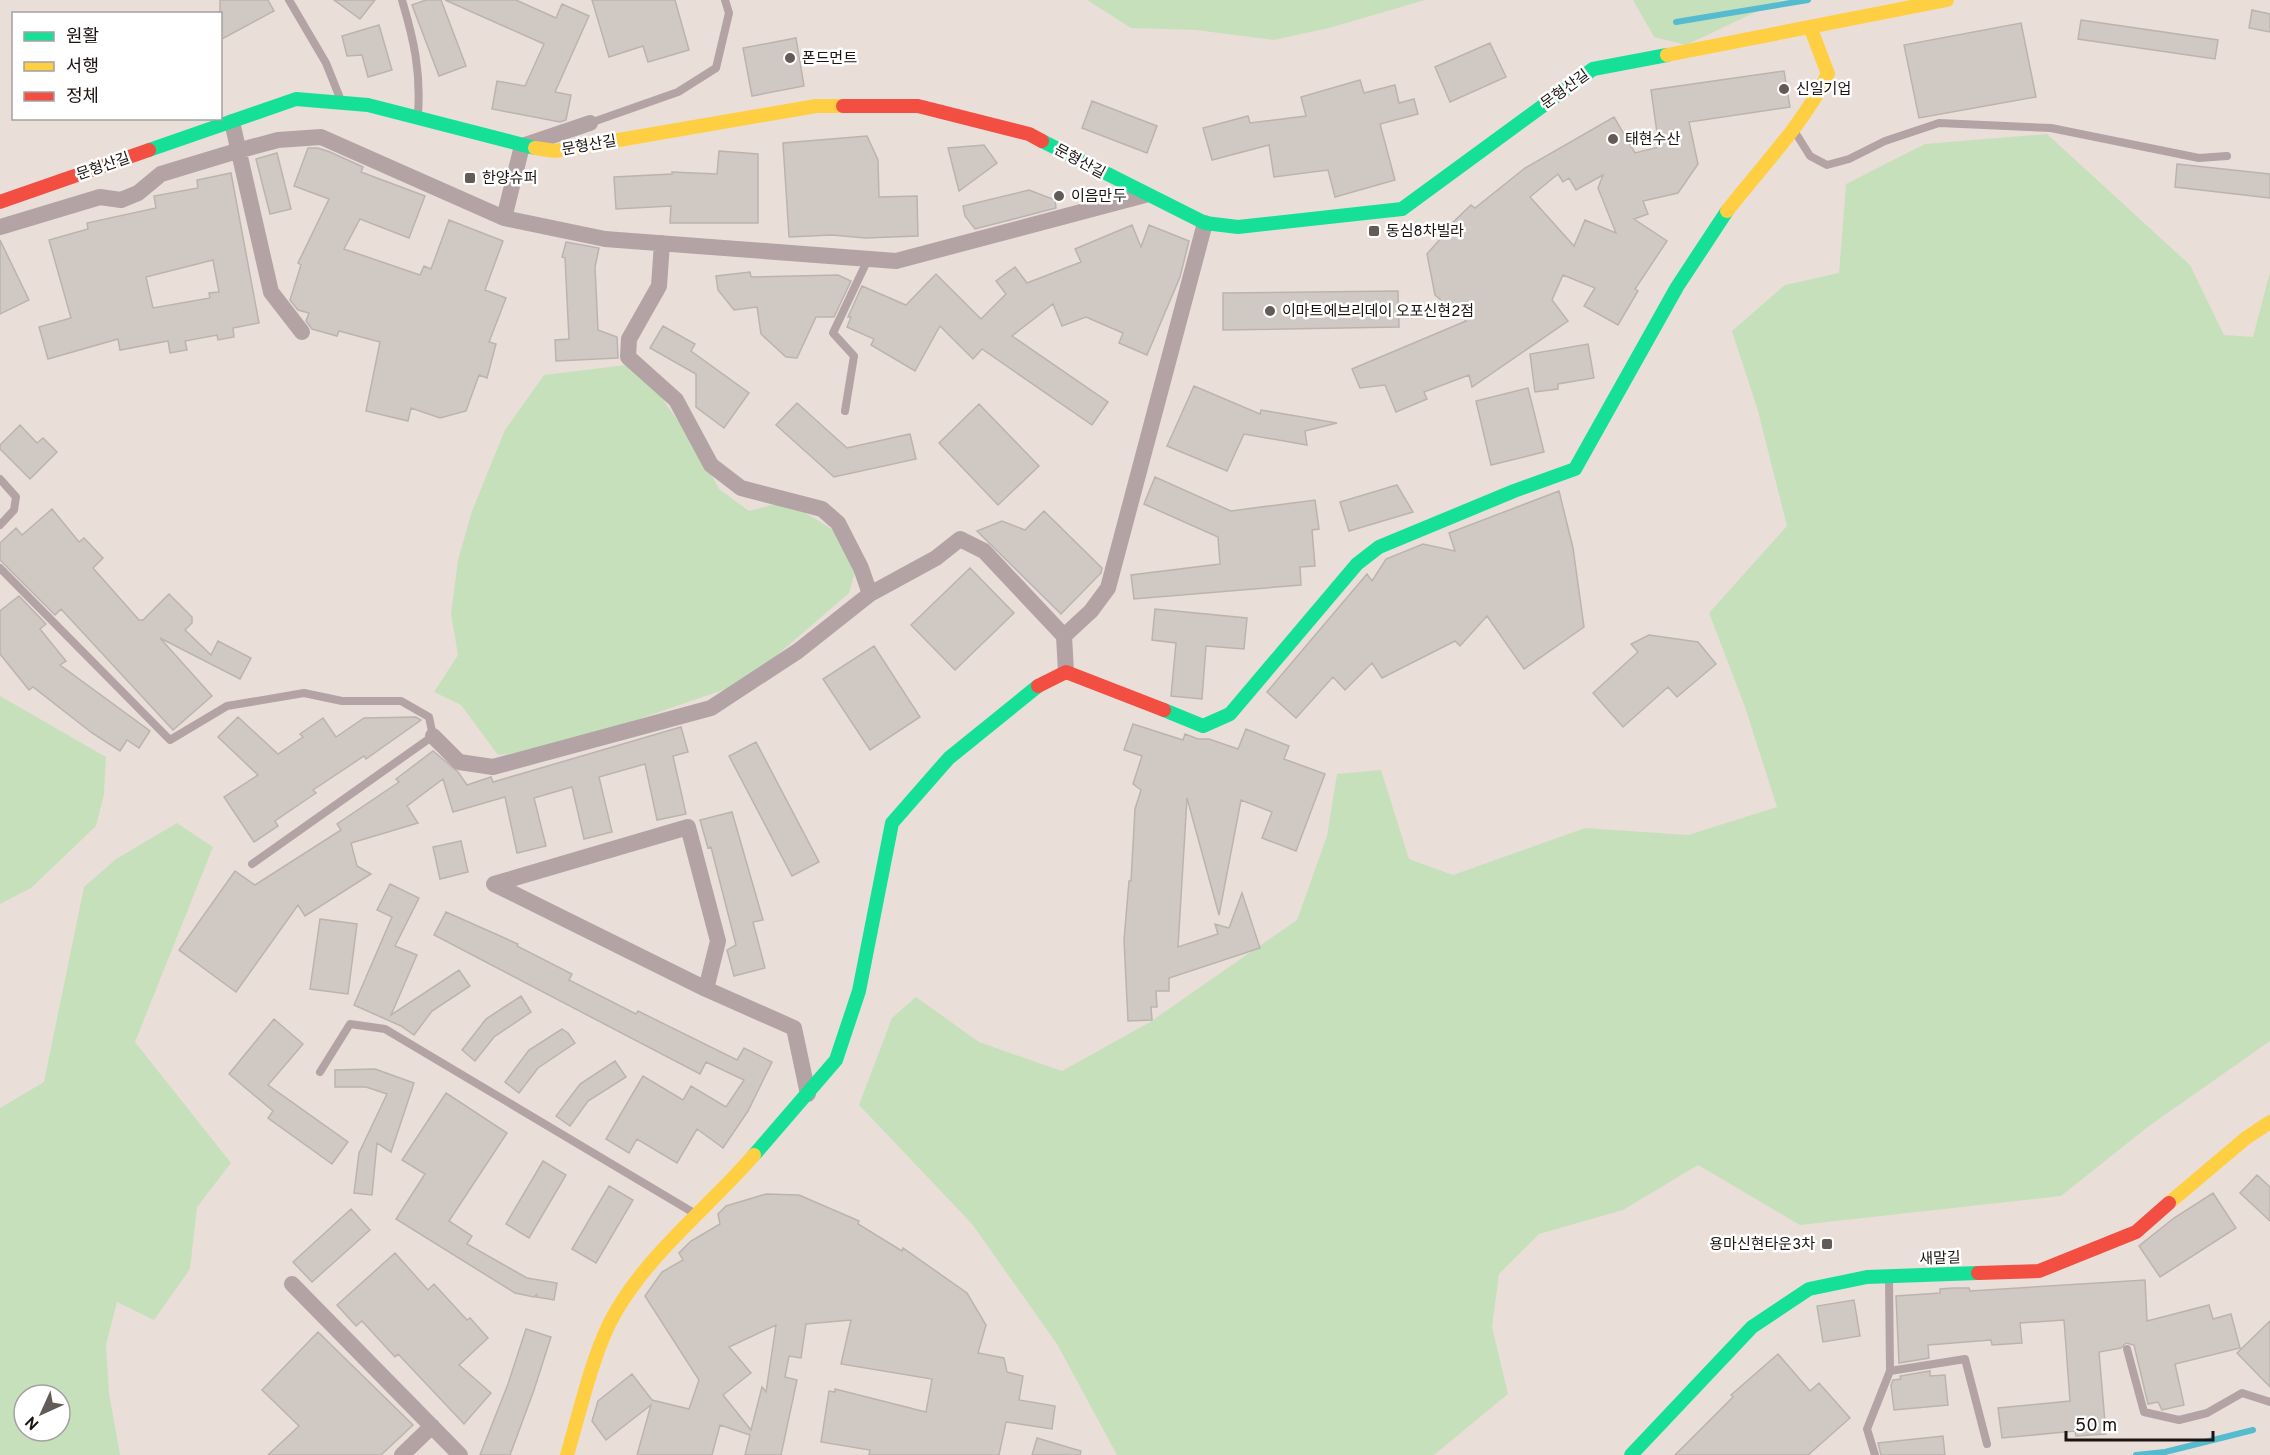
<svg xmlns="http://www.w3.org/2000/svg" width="2270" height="1455" font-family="Overpass,'Noto Sans KR',sans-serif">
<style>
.green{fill:#c7e0bc;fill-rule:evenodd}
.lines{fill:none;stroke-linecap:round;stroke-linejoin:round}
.stream{stroke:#54bcce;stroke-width:6}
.building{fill:#d0c8c3;stroke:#bbb4ae;stroke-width:1.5;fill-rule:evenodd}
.lane{stroke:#b3a3a5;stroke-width:8}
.street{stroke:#b3a3a5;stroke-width:16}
.fast{stroke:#16e098;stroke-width:14}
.slow{stroke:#ffcf43;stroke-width:14}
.jam{stroke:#f24e42;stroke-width:14}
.poi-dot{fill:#635b57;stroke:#fff;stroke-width:2}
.labels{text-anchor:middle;stroke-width:5;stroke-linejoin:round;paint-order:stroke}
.poi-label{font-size:15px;fill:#1b1411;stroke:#fff;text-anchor:start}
.street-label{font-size:15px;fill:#1b1411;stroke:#fff}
</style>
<rect width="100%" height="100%" fill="#eaded8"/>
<!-- green -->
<path class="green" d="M1087 0H1425L1329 28 1273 40 1196 30 1131 28Z
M1633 0H1781L1686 45 1654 37Z
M2047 134 2190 265 2224 335 2253 337 2270 272V1041L2149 1126 2061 1196 1800 1225 1698 1165 1623 1210 1539 1234 1499 1274 1492 1327 1508 1394 1434 1455H1117L1057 1344 972 1224 859 1105 892 1018 916 997 979 1042 1062 1071 1150 1022 1297 920 1327 836 1337 774 1381 770 1409 859 1453 875 1585 828 1688 835 1777 807 1745 707 1709 613 1787 526 1758 411 1732 331 1785 285 1839 273 1846 184 1925 144Z
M634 364 664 401 699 451 719 489 749 511 786 501 848 539 857 565 849 593 746 682 552 749 498 755 461 705 434 692 458 655 451 614 458 560 472 511 505 430 544 375Z
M0 696 106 757 104 794 96 826 31 888 0 904Z
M177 823 213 847 135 1042 231 1163 197 1207 190 1269 154 1320 117 1302 106 1345 109 1393 120 1455H0V1108L44 1082 84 887 116 859ZM24 1395H60V1431H24Z"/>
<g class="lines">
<!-- stream -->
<path class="stream" d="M1676 22 1808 0
M2136 1455 2165 1452 2253 1430"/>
</g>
<!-- building -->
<path class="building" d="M220 0H268L274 11 220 40Z
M334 0H375L360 19Z
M426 0H441L466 66 439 76 412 5Z
M445 0H516L556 18 562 4 589 16 555 92 571 95 566 120 560 122 492 109 497 81 525 86 544 44Z
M592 0H675L689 50 648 62 643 46 609 57Z
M2252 10 2270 14V32L2249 28Z
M2081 20 2218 40 2215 59 2078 39Z
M2021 23 2036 97 1919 118 1904 45Z
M379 25 392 70 368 77 362 55 347 56 342 36Z
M796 38 804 86 752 96 743 48Z
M1490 43 1506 77 1450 102 1435 67Z
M1784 71 1790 107 1689 122 1698 164 1678 193 1643 201 1648 214 1634 219 1667 241 1635 289 1638 291 1618 325 1584 306 1595 288 1563 275 1552 300 1568 321 1472 387 1469 375 1424 392 1427 399 1396 412 1385 385 1360 388 1352 369 1466 321 1435 295 1427 254 1449 229 1448 227 1471 205 1475 208 1525 168 1614 117 1635 153 1659 147 1651 90ZM1558 174 1563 182 1569 178 1576 190 1603 175 1598 188 1616 233 1585 220 1574 246 1530 197Z
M1360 80 1364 93 1395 85 1399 103 1414 99 1418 114 1380 124 1395 180 1335 197 1328 170 1274 177 1269 145 1212 160 1203 128 1248 116 1250 123 1306 116 1301 97Z
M1092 101 1157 126 1147 153 1082 128Z
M867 136 878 160 879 197 917 196 918 236 865 238 832 235 789 237 783 143Z
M984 145 997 163 959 191 948 148Z
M308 148H318L330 152 363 167 361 172 425 196 409 238 360 219 344 249 420 275 424 266 431 269 449 220 503 241 485 290 506 298 489 342 496 344 487 378 479 375 466 411 440 418 411 408 408 421 366 411 380 342 339 331 337 336 312 329 306 321 309 313 298 310 290 300 301 265 298 263 329 199 294 186Z
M719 151 758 154V223H670L671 206 616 209 614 177 672 174V172L717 174Z
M277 153 291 209 270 214 256 159Z
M2177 164 2270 174V198L2175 187Z
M231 173 259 323 233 328 234 337 218 340 217 335 185 341 187 350 170 353 168 341 120 350 118 339 48 359 39 327 71 318 49 240 88 229 87 223 156 208 154 196 198 188 197 180ZM213 260 219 292 209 293 210 298 153 308 146 277Z
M1029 190 1055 200 1056 208 975 229 965 216 963 206Z
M1132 225 1141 247 1149 225 1189 241 1180 277 1147 355 1119 343 1123 333 1086 317 1062 326 1053 304 1012 336 1108 402 1092 425 982 349 973 359 940 326 915 371 871 345 874 339 847 327 851 317H848L862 286 906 305 936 274 981 319 1006 294 996 281 1015 267 1027 283 1081 262 1075 249Z
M0 240 29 300 0 314Z
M566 242 599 248 595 267 598 330 617 337 618 358 556 361 555 340 569 339 565 258 562 257Z
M750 272 751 277 838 275 851 281 834 317H816L797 358 786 357 761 334 757 307 734 310 718 290 716 276Z
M1398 291 1399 327 1223 330V293Z
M663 326 695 344 691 351 749 393 724 428 696 407V374L650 348Z
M1588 344 1594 378 1558 384V389L1535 392 1530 354Z
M1194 386 1260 414 1261 410 1337 423 1305 431 1307 445 1244 434 1227 471 1167 446Z
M1528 388 1544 452 1491 465 1476 401Z
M797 403 847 448 910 434 916 459 834 477 776 425Z
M979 404 1039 466 998 505 939 443Z
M20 425 37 443 43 438 57 452 30 479 0 449V445Z
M1155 477 1231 511 1315 500 1319 529 1312 530 1315 566 1300 567 1301 585 1134 599 1131 575 1220 564 1218 537 1144 504Z
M1397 485 1413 512 1349 531 1340 502Z
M1559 491 1573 548 1584 627 1524 669 1487 616 1460 646 1455 641 1382 678 1372 663 1345 690 1333 677 1296 718 1267 692 1367 574 1372 581 1386 559 1423 544 1455 551 1449 533Z
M52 509 79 542 84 538 103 558 93 568 139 620H143L169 594 192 617V623L185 630 211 655 218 641 251 658 240 679 160 638 212 696 173 730 61 609 55 615 0 560V543L16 528 22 535Z
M1044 511 1102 568 1101 573 1061 614 977 531 1002 521 1025 530Z
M970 568 1014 613 955 670 911 625Z
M19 596 46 624 40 629 66 661 60 665 150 731 139 748 127 740 120 751 92 733 33 687 29 690 0 654V611Z
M1155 609 1247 618 1244 649 1206 646 1202 699 1171 696 1176 643 1152 640Z
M1649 635 1698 642 1716 664 1677 697 1668 687 1623 727 1593 693 1638 652 1631 644Z
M874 646 920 717 870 750 823 679Z
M238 717 278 754 303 737 300 734 323 718 336 737 364 718 416 717 421 720 366 759 364 756 313 790 316 793 275 821 278 826 254 842 224 797 258 775 218 737Z
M1133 724 1183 740 1185 734 1198 739H1209L1238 749 1246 729 1289 746 1284 759 1325 774 1296 851 1262 838 1272 812 1241 800 1219 915 1187 798 1178 947 1218 934 1215 924 1229 928 1242 893 1260 948 1169 978V991H1156L1157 1007H1151L1152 1020 1128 1021 1124 940 1129 881H1131L1135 809 1141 790 1133 784 1142 756 1124 750Z
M681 727 688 752 673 756 686 814 657 820 645 764 599 777 612 832 584 839 572 787 534 798 546 846 517 853 505 797 453 812 443 779 407 806 418 823 351 843 357 866 371 874 305 916 298 905 236 992 179 950 235 871 255 885 341 830 337 824 399 782 396 779 433 751 458 772 467 785 491 777 493 782Z
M756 742 819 862 792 876 729 756Z
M732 812 763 920 753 922 765 968 734 976 727 950 736 945 711 847 708 848 700 820Z
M461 841 468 872 440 879 433 847Z
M390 884 419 898 395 946 417 955 391 1015 459 970 470 986 432 1011 414 1035 401 1026 354 1005 392 917 377 910Z
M446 912 518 944 517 946 572 974 569 980 636 1014 638 1011 737 1060 744 1048 772 1062 748 1111 723 1148 697 1129 677 1163 637 1139 629 1153 606 1139 643 1076 683 1100 691 1086 726 1107 744 1080 706 1062 700 1074 434 935Z
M320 919 357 924 348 994 310 989Z
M521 996 531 1012 494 1037 475 1061 462 1050 486 1019Z
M274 1019 303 1044 268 1085 348 1142 332 1164 268 1118 273 1111 229 1074Z
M562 1029 568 1033 575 1043 538 1068 519 1093 505 1082 529 1050Z
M615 1061 626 1077 588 1101 570 1126 556 1116 580 1084Z
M375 1069 414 1083 391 1152 377 1143 372 1195 354 1193 359 1153 387 1094 366 1087H335V1070Z
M446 1093 507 1133 449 1221 472 1236 467 1244 527 1278 557 1283 554 1300 536 1297 537 1294 534 1297 515 1293 396 1219 425 1174 402 1160Z
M543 1161 566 1175 529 1238 506 1224Z
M2257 1175 2270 1187V1221L2240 1193Z
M609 1186 633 1200 596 1263 572 1249Z
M2213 1193 2236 1228 2160 1277 2139 1246 2174 1218Z
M766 1194 799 1195 859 1221 858 1224 902 1251 903 1248 967 1293 986 1325 978 1353 1004 1358 1007 1372 1023 1376 1019 1400 1055 1406 1052 1429 1006 1422 999 1455H869L870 1450 821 1442 829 1391 835 1392V1389L926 1412 932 1379 841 1364 851 1320 806 1324 801 1358 789 1356 785 1377 797 1380 781 1455H745L750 1435 720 1425 712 1455H637L651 1405 606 1440 592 1421 598 1401 632 1374 652 1400 689 1409 699 1380 645 1296 662 1272 683 1260 679 1253 691 1241 720 1224 718 1214 726 1206ZM776 1325 766 1392 762 1387 751 1430 723 1395 751 1373 729 1347Z
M351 1209 370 1230 312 1282 293 1262Z
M395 1253 428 1290 434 1284 467 1320 470 1318 488 1338 459 1365 491 1393 464 1424 398 1354 395 1357 362 1321 356 1326 337 1305Z
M2145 1280 2147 1321 2209 1305 2213 1319 2231 1314 2240 1348 2175 1364 2184 1405 2162 1410 2158 1402 2148 1404 2134 1345 2126 1343 2121 1348 2099 1352 2106 1434 2076 1436 2075 1431 2002 1438 1998 1408 2070 1401 2064 1320 2020 1323 2022 1343 1992 1345 1991 1340 1928 1345 1929 1358 1899 1363 1896 1296 1940 1293V1289L1953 1288H1969L1970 1291Z
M1854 1300 1860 1336 1823 1342 1817 1306Z
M2270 1321V1387L2237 1353Z
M526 1329 551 1337 534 1390 510 1455H480L508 1384Z
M318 1332 413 1425 381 1455H268L299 1426 262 1390Z
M1778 1354 1810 1391 1819 1383 1850 1418 1808 1455H1675L1733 1397 1731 1395Z
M1930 1371V1376L1945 1375 1948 1405 1894 1410 1891 1385 1893 1380 1901 1379 1900 1376Z
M1943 1436 1945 1455H1881L1878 1443Z
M1037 1438 1081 1451 1080 1455H1032Z"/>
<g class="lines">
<!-- lane -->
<path class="lane" d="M289 0 326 63 340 98
M402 0C414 40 421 72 418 114
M590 123 678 92 716 68 729 13 725 0
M1795 132 1810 156 1827 165 1849 159 1885 141 1939 123 2051 128 2199 158 2227 156
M845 411 854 356 833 333 869 257
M0 479 16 497 14 510 0 525
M0 568 170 740 227 706 304 693 342 701H401L429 717 433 736 252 864
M320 1072 350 1024 385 1029 694 1213
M2127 1349 2144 1412 2179 1420 2207 1413 2242 1393 2270 1402
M1890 1371 1965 1359 1987 1444
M1875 1455 1867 1429 1890 1371 1889 1279"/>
<!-- street -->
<path class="street" d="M232 122 271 292 302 332
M504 218 522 146 590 123
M0 227 100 197 121 200 138 193 161 174 237 151 278 140 321 137 504 218 605 239 896 261 1145 195
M662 243 659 286 629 339 628 357 676 400 711 465 741 488 822 509 838 523 861 568 870 594
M1064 636 1091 611 1108 588 1205 223
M433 736 459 762 493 767 711 708 798 651 870 594 936 558 960 539 984 551 1064 636 1066 672
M706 989 718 941 688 827 494 884 706 989 794 1028 808 1094
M292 1284 460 1455
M402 1455 432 1426"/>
<!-- fast -->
<path class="fast" d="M1042 141 1205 223 1238 227 1402 209 1593 69 1667 55
M149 150 296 99 368 105 535 148
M1164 710 1203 726 1230 714 1357 564 1379 547 1514 491 1575 469 1677 287 1727 211
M754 1155 836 1060 859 991 892 823 949 758 1038 686
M1631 1455 1752 1327 1809 1289 1867 1277 1978 1273"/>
<!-- slow -->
<path class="slow" d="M1667 55 1947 0
M535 148 555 151 816 106H843
M1727 211C1762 166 1802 126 1828 74L1811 29
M2169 1203 2246 1138 2270 1122
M567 1455C580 1412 593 1351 615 1313 650 1252 708 1208 754 1155"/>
<!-- jam -->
<path class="jam" d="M843 106H918L1029 134 1042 141
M0 202 149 150
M1038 686 1066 672 1164 710
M1978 1273 2039 1271 2136 1232 2169 1203"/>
</g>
<!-- markers -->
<g class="poi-dot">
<circle cx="790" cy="58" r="6"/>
<circle cx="1784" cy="89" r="6"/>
<circle cx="1613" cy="139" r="6"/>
<rect x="464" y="172" width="12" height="12" rx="3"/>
<circle cx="1059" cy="196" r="6"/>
<rect x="1368" y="225" width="12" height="12" rx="3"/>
<circle cx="1270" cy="311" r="6"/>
<rect x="1821" y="1238" width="12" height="12" rx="3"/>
</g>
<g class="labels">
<!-- poi labels -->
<g class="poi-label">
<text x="802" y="63">폰드먼트</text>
<text x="1796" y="94">신일기업</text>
<text x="1625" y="144">태현수산</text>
<text x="482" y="183">한양슈퍼</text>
<text x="1071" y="201">이음만두</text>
<text x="1386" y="236">동심8차빌라</text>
<text x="1282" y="316">이마트에브리데이 오포신현2점</text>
<text x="1815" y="1249" text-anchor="end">용마신현타운3차</text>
</g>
<!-- street labels -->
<g class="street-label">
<text transform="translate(1565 89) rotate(-36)" y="5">문형산길</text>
<text transform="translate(589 145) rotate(-10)" y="5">문형산길</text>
<text transform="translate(1080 161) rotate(28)" y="5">문형산길</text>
<text transform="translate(103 166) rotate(-19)" y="5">문형산길</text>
<text transform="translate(1940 1258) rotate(-2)" y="5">새말길</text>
</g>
</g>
<!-- legend -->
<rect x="12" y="12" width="210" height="108" fill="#ffffff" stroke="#a4a1a0" stroke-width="1.5"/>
<rect x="24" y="32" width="30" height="9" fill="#16e098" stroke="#a4a1a0" stroke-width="1.5"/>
<text x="66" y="42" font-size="18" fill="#1b1411">원활</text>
<rect x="24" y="62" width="30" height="9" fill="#ffcf43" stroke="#a4a1a0" stroke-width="1.5"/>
<text x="66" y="72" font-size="18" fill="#1b1411">서행</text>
<rect x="24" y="92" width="30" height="9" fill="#f24e42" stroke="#a4a1a0" stroke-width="1.5"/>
<text x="66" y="102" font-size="18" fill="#1b1411">정체</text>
<!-- north arrow -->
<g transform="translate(42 1413) rotate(225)"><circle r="28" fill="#ffffff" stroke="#a4a1a0" stroke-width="1.5"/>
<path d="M0-4.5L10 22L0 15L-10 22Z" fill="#635b57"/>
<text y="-9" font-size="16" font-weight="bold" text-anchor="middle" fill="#1b1411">N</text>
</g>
<!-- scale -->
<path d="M2066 1431v9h147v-9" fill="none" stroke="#1b1411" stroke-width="3"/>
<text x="2075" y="1431" font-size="18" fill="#1b1411" stroke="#ffffff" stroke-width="4.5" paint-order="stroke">50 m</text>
</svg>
